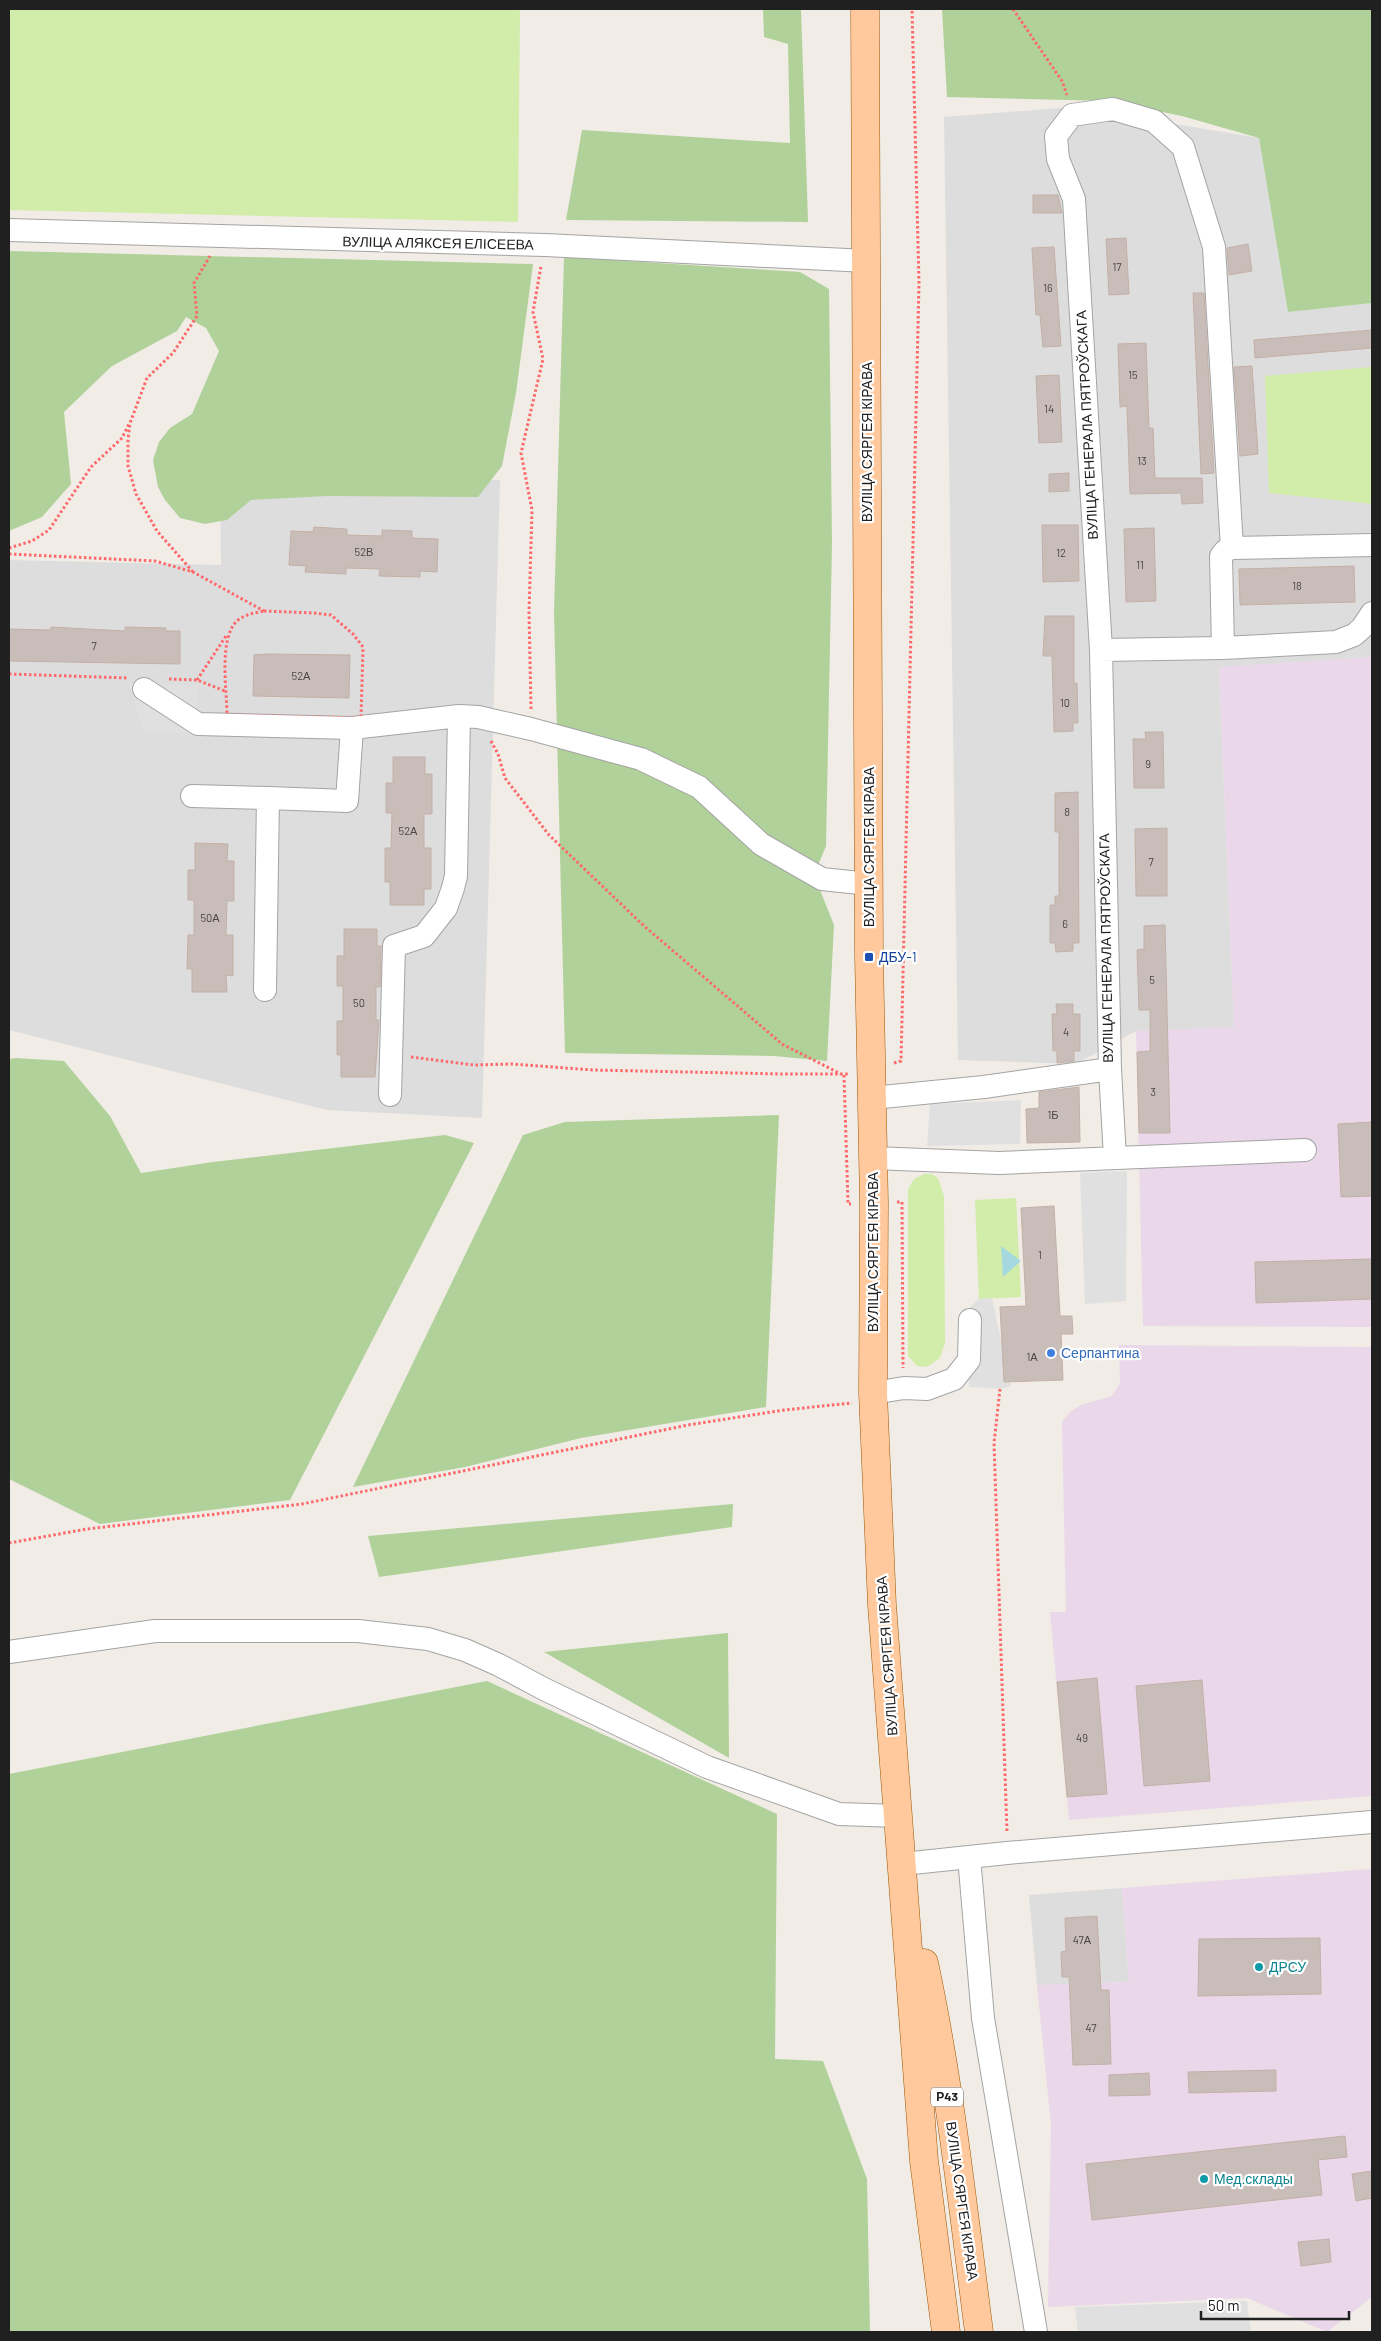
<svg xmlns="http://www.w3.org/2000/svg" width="1381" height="2341" font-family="Barlow,sans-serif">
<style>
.residential{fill:#dedddd}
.industrial{fill:#ead7e9}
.grass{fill:#d2ecaa}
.forest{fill:#b0d199}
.parking{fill:#e0e0e0}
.water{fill:#a5d9df}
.building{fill:#c9bdb9;stroke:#c3b0a7}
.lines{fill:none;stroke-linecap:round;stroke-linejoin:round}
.minor-casing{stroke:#a4a4a4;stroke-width:24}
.major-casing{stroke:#9b5600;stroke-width:29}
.path{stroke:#fe696b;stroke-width:3;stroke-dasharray:2.5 2.5;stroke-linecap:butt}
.minor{stroke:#fff;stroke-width:22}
.major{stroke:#ffc99d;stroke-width:28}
.transit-dot{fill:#1a4fb4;stroke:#fff;stroke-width:2}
.shop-dot{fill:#3f7fe0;stroke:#fff;stroke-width:2}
.culture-dot{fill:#0f9aa8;stroke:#fff;stroke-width:2}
.labels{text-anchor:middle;stroke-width:4.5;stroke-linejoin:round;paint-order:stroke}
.number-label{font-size:11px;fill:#4a4746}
.shield{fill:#fff;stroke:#636363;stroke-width:1}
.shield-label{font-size:12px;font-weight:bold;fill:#202020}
.street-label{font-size:14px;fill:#202020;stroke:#fff}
.transit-label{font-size:14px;fill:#164399;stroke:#fff;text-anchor:start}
.shop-label{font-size:14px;fill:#366cbe;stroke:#fff;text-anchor:start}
.culture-label{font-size:14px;fill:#0d838f;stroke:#fff;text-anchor:start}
</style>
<rect width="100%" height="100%" fill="#f1ece6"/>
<!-- residential -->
<path class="residential" d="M1074 107 1259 138 1288 312 1372 303V657L1219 668 1234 1028 1136 1031 1076 1064 958 1060 944 117Z
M220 474 500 480 482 1118 327 1110 9 1030V560L221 565Z
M1122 1888 1129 1982 1037 1985 1029 1895Z"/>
<!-- industrial -->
<path class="industrial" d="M1372 657V1327L1143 1326 1136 1031 1234 1027 1219 667Z
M1119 1345 1372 1347V1796L1069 1820 1050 1612H1066L1062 1422 1070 1412 1081 1405 1112 1396 1120 1383Z
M1372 1869V2297L1327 2332 1247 2298 1048 2307 1051 2124 1037 1985 1129 1982 1122 1888Z"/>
<!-- grass -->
<path class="grass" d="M9 9H520L518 222 9 210Z
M1372 367V504L1269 493 1265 376Z
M924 1174H932L938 1178 944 1196 945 1343 940 1358 927 1367 917 1366 908 1356V1189L914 1179Z
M1016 1198 1021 1297 979 1299 975 1200Z"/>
<!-- forest -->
<path class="forest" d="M763 9H801L808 222 566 220 582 130 790 143 788 44 764 37Z
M942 9H1372V303L1288 312 1259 138 1182 116 1109 101 947 97Z
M9 251 533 264 516 393 502 466 478 497 327 496 251 500 227 520 205 524 180 518 165 500 158 487 153 460 159 442 170 428 192 414 219 351 206 328 186 317 177 331 112 366 64 412 71 484 42 517 9 531Z
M564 257 800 272 829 289 832 543 826 846 814 875 834 925 827 1061 774 1056 565 1053 554 613Z
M16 1058 64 1061 110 1116 141 1173 213 1162 445 1135 474 1143 290 1500 100 1524 9 1479V1059Z
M779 1115 766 1407 581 1438 465 1467 353 1487 523 1135 565 1122Z
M733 1504 732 1527 379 1577 368 1536Z
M728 1633 729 1758 544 1652Z
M487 1681 777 1814 775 2059 823 2061 867 2179 870 2332H9V1774Z"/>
<!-- parking -->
<path class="parking" d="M129 684 198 686 196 734 144 733Z
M1021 1100 1020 1144 927 1146 930 1104Z
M1127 1171 1126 1301 1085 1304 1080 1173Z
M992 1298 1011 1386 1000 1389 969 1387 967 1310 979 1299Z
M1247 2301 1251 2332H1078L1075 2307Z"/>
<!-- water -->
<path class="water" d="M1001 1246 1021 1261 1003 1277Z"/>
<!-- building -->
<path class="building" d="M1033 195H1058L1062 213H1033Z
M1126 238 1129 294 1109 295 1106 239Z
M1248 244 1252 271 1229 275 1227 248Z
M1054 247 1061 346 1043 347 1040 315H1036L1032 248Z
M1193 293H1204L1214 473 1201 474Z
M1372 330V348L1255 358 1254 340Z
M1146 343 1149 428H1153L1155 478H1202L1203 503 1182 504 1181 493 1130 494 1127 406 1120 407 1118 344Z
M1252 366 1258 454 1240 456 1234 367Z
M1059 375 1062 442 1039 443 1036 376Z
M1069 473V491L1049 492V474Z
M1042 525H1078L1079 581 1043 582Z
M314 527 347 529V535L382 536V530L412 531V538L438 539 437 572 420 571V577L379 576 380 569 346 568V574L305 572 306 566 289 565 291 531 313 532Z
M1154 528 1156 601 1126 602 1124 529Z
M1354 566 1355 602 1240 605 1239 569Z
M1045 616H1074V683H1077L1078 723H1073V731L1054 732 1052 656H1043Z
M51 627 125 631V627L166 628V631H180V664L9 661V629L51 630Z
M268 654 350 655 349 698 253 696 254 655Z
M1145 732H1163L1164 788H1134L1133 739H1146Z
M393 757H425V774H432V814H424V848H431V889H424V905H390V882H385V848H391L392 813H386V783H393Z
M1078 792 1079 943H1073V951L1056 952 1055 943H1050V905H1055V896H1059V832H1055V793Z
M1167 828V896H1136L1135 829Z
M195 843 228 844 227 861H234V901H227L226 935H233V976L226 975 227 992H192V969H187L188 935H194V900H188V870H195Z
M1165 925 1170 1133H1139L1137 1052 1150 1051V1010H1139L1137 950 1144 949V926Z
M344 929H377V946H381L380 987H376V1020H379L375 1077H341V1055H337V1021H343V986H337V956H344Z
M1056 1004H1073V1014H1080V1051H1074V1061L1057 1063V1051H1053L1052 1014H1057Z
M1079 1087 1080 1142 1027 1143 1026 1109 1039 1108V1092Z
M1372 1122V1196L1341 1197 1338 1124Z
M1054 1206 1060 1316H1072L1073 1334H1061L1063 1380 1004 1382 1000 1307 1026 1306 1021 1208Z
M1372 1259V1299L1256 1303 1255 1262Z
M1097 1678 1107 1794 1067 1797 1057 1682Z
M1202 1680 1210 1781 1144 1786 1136 1686Z
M1097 1916 1101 1990H1109L1111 2064 1073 2065 1069 1977H1062L1061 1952 1066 1951 1065 1918Z
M1320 1938 1321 1994 1198 1996 1199 1939Z
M1276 2070V2091L1189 2093 1188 2072Z
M1149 2073 1150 2095 1109 2096V2075Z
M1345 2136 1347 2157 1318 2160 1322 2195 1092 2220 1086 2164Z
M1372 2171V2198L1356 2201 1352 2174Z
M1329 2239 1331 2262 1301 2266 1298 2242Z"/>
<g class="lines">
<!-- minor casing -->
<g class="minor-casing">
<path id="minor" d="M9 230 545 245 867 261
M1223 648 1221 556 1225 551 1232 548 1372 545
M1101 650 1223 648 1336 642 1354 635 1362 628 1372 613
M144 689 198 724 352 728 459 716 478 717 531 729 641 759 699 787 761 844 822 879 869 884
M192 796 268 798
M265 990 268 798 347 801 352 728
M1110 1069 1115 1158
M390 1095 394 946 424 936 446 908 453 888 456 876 459 716
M872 1098 984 1087 1110 1069 1101 650 1074 199 1058 159 1056 136 1072 115 1113 109 1154 121 1183 147 1214 247 1232 548
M873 1158 999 1163 1305 1150
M873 1393 904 1388 927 1389 954 1379 969 1360 970 1320
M9 1652 155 1631H358L428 1639 465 1650 499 1665 544 1689 707 1767 839 1814 898 1816
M969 1857 983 2018 1036 2332
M903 1864 1007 1853 1372 1822"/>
</g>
<!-- major casing -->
<g class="major-casing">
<path id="major" d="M865 9 869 957 874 1203 873 1393 882 1605 924 2161 946 2332
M924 1963C950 2085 963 2209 979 2332"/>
</g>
<!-- path -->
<path class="path" d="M1013 9 1062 81 1067 95
M9 548 32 541 49 530 91 467 122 438 129 424
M9 554 155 561 193 572 264 611
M193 572 157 531 136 494 128 466V440L130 423 147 378 173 353 197 316 194 283 210 256
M264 611 314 613 331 615 353 634 363 647 361 718 227 715C227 691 218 637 238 620 246 614 255 613 264 611Z
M9 674 128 678
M169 679 197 680 225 691
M197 680 226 636
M531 709 529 612 532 510 521 453 543 359 533 312 541 266
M491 741 498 754 505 778 549 835 644 926 782 1044 841 1074
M411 1057 474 1065 512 1064 593 1070 782 1074H849
M894 1063 901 1061 919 283 912 9
M844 1075 848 1204H851
M897 1202H902L903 1368
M1000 1389 994 1443 1007 1833
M9 1543 87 1529 302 1504 688 1425 784 1410 852 1403"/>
<!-- minor -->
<use href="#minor" class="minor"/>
<!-- major -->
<use href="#major" class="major"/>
</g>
<!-- markers -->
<rect class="transit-dot" x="864" y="952" width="10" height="10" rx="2.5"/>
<circle class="shop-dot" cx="1051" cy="1353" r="5"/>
<g class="culture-dot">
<circle cx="1259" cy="1967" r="5"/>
<circle cx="1204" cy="2179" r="5"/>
</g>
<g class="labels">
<!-- number labels -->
<g class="number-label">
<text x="1117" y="271">17</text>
<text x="1048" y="292">16</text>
<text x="1133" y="379">15</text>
<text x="1049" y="413">14</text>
<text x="1142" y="465">13</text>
<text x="364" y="556">52В</text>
<text x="1061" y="557">12</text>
<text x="1140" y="569">11</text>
<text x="1297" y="590">18</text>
<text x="94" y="650">7</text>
<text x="301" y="680">52А</text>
<text x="1065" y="707">10</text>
<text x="1148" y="768">9</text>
<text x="1067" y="816">8</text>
<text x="408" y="835">52А</text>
<text x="1151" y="866">7</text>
<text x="210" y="922">50А</text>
<text x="1065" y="928">6</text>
<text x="1152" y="984">5</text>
<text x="359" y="1007">50</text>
<text x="1066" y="1036">4</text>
<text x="1153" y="1096">3</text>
<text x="1053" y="1119">1Б</text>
<text x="1040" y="1259">1</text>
<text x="1032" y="1361">1А</text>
<text x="1082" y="1742">49</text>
<text x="1082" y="1944">47А</text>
<text x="1091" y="2032">47</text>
</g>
<!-- shield labels -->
<rect class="shield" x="931" y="2087.5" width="32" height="19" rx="4"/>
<g class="shield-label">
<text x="947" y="2101">Р43</text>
</g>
<!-- street labels -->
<g class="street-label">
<text transform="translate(438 243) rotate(1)" y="5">ВУЛІЦА АЛЯКСЕЯ ЕЛІСЕЕВА</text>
<text transform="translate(1087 425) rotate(-93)" y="5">ВУЛІЦА ГЕНЕРАЛА ПЯТРОЎСКАГА</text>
<text transform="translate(867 442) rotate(-90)" y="5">ВУЛІЦА СЯРГЕЯ КІРАВА</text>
<text transform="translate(869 847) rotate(-90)" y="5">ВУЛІЦА СЯРГЕЯ КІРАВА</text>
<text transform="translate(1106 948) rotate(-91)" y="5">ВУЛІЦА ГЕНЕРАЛА ПЯТРОЎСКАГА</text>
<text transform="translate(873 1252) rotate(-90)" y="5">ВУЛІЦА СЯРГЕЯ КІРАВА</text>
<text transform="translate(887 1656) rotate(-94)" y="5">ВУЛІЦА СЯРГЕЯ КІРАВА</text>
<text transform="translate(962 2201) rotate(82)" y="5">ВУЛІЦА СЯРГЕЯ КІРАВА</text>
</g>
<!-- transit labels -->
<g class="transit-label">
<text x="879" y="962">ДБУ-1</text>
</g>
<!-- shop labels -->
<g class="shop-label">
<text x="1061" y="1358">Серпантина</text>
</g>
<!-- culture labels -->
<g class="culture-label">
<text x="1269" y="1972">ДРСУ</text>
<text x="1214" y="2184">Мед.склады</text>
</g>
</g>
<!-- border -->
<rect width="1381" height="2341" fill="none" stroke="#202020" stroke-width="20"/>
<!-- scale -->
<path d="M1201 2311v8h148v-8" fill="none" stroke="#202020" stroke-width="2.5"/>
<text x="1208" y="2311" font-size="15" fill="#202020" stroke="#ffffff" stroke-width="4" paint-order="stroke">50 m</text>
</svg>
